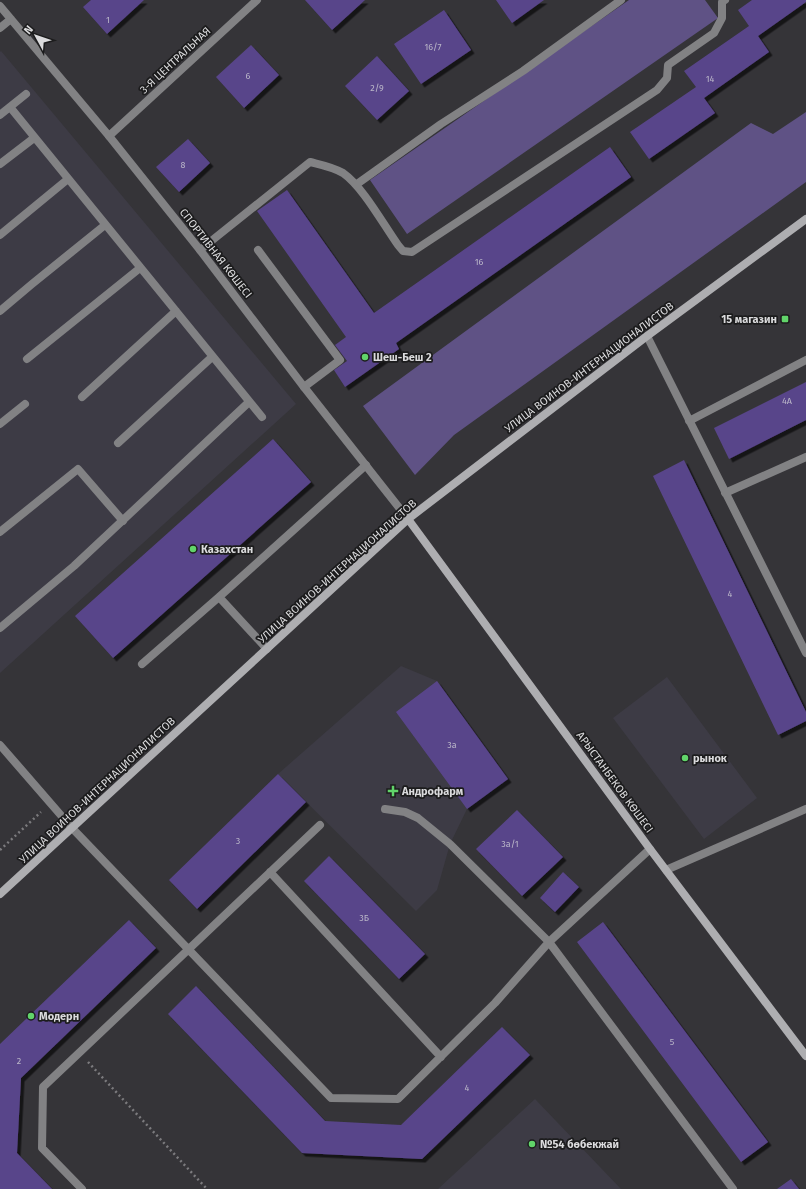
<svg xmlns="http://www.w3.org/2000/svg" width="806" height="1189" font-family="'Fira Sans',sans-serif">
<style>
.built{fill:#3d3b45}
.green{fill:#5f5285}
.building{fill:#59458a;filter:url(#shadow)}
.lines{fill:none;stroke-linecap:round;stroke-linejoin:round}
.path{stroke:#7c7b7e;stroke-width:2.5;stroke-dasharray:2 3;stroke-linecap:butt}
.lane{stroke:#828284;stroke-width:8}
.street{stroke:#828284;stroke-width:8}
.secondary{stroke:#aeaeb1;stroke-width:8}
.poi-dot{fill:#61d46a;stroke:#1c1c1d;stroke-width:1.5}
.labels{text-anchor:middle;stroke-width:3.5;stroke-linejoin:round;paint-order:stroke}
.number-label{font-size:9px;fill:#bab6c8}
.street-label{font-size:11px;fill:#dbdbdd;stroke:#1c1c1d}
.poi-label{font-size:11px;font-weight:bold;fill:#dbdbdd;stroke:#1c1c1d;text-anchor:start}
</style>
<defs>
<filter id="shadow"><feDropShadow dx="3.5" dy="3.5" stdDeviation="0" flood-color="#0009"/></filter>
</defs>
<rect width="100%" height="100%" fill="#353438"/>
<!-- built -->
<path class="built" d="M1 51 296 404 0 673V52Z
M401 666 437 681 508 779 467 809 450 844 437 890 416 911 278 774Z
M667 677 757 798 704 839 613 718Z
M535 1099 621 1189H438Z"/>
<!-- green -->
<path class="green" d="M629 0H705L718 18 407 234 370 180Z
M806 112V182L454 435 415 475 363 406 751 123 773 134Z"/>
<!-- building -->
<path class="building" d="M91 0H144L107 34 83 7Z
M305 0H365L332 30Z
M496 0H544L512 23Z
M752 0H806V2L758 36 769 52 704 98 715 113 649 159 630 132 696 87 684 71 749 26 738 10Z
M444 10 471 50 421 84 394 44Z
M251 45 279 75 244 108 216 77Z
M377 56 409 91 377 120 345 86Z
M188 139 210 163 179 192 156 167Z
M610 147 631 177 396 343 399 349 345 387 334 370 347 361 335 345 346 337 257 211 287 190 374 313Z
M806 382V420L729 459 714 428Z
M273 439 311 482 113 658 75 616Z
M684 460 806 712V721L778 735 653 476Z
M437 681 508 779 467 809 396 712Z
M278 774 306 802 197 909 169 880Z
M517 810 563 857 522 896 476 849Z
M329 856 425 954 399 979 304 881Z
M563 872 579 887 555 912 540 898Z
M129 920 156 948 21 1078 17 1153 52 1189H0V1044Z
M603 922 768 1142 741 1162 577 942Z
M196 986 325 1121 401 1125 502 1027 530 1055 422 1159 302 1153 168 1014Z
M791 1179 799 1189H777Z"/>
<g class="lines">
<!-- path -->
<path class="path" d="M0 850 41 812
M88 1062 207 1189"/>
<!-- lane -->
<path class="lane" d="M10 107 262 417
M0 115 26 94
M109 136 257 0
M0 164 34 138
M357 184 441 124 523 71 621 0
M0 235 68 179
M200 250 310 162C322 165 333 167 343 173 363 187 383 224 398 245L403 251 412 252 657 90 667 78 668 65 714 33 722 18V2L725 0
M258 250 340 360 304 387
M0 311 32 284 105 225
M647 336 806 653
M27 359 140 268
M82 397 176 311
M689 421 806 360
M0 424 25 404
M118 443 212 357
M725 493 806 457
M0 532 78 469 123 521
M0 628 74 566 249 402
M267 649 219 597 366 465
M142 664 219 597
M0 745 72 828 331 1098 398 1099 495 1003 549 942 650 849
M385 809 405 812 418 818 450 844 549 942 733 1189
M666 870 806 809
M270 872 441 1057
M82 1189 42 1148 43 1087 320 825"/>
<!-- street -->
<path class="street" d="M0 6 109 136 200 250 304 387 408 519
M0 28 11 19"/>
<!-- secondary -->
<path class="secondary" d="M408 519 650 849 806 1056
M0 894 408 519 647 336 806 219"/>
</g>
<!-- markers -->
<g class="poi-dot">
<rect x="781" y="315" width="8" height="8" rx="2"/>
<circle cx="365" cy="357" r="4"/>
<circle cx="193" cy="549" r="4"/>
<circle cx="685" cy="758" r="4"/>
<path d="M391 785h4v4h4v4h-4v4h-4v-4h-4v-4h4z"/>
<circle cx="31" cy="1016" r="4"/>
<circle cx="532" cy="1144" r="4"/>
</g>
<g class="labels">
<!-- number labels -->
<g class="number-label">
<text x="108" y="23">1</text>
<text x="433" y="50">16/7</text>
<text x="248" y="79">6</text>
<text x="710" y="82">14</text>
<text x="377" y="91">2/9</text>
<text x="183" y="168">8</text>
<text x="479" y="265">16</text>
<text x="787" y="404">4А</text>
<text x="730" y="597">4</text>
<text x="452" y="748">3а</text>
<text x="238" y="844">3</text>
<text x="510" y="847">3а/1</text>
<text x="364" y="921">3Б</text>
<text x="672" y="1045">5</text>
<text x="19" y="1064">2</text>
<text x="467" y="1091">4</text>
</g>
<!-- street labels -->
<g class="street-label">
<text transform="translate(175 60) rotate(-43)" y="4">3-Я ЦЕНТРАЛЬНАЯ</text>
<text transform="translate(216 253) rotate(52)" y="4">СПОРТИВНАЯ КӨШЕСІ</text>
<text transform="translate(589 367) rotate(-37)" y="4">УЛИЦА ВОИНОВ-ИНТЕРНАЦИОНАЛИСТОВ</text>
<text transform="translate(337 571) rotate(-42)" y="4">УЛИЦА ВОИНОВ-ИНТЕРНАЦИОНАЛИСТОВ</text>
<text transform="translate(615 782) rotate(54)" y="4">АРЫСТАНБЕКОВ КӨШЕСІ</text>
<text transform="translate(97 790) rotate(-43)" y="4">УЛИЦА ВОИНОВ-ИНТЕРНАЦИОНАЛИСТОВ</text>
</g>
<!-- poi labels -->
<g class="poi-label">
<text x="777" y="323" text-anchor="end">15 магазин</text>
<text x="373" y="361">Шеш-Беш 2</text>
<text x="201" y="553">Казахстан</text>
<text x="693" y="762">рынок</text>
<text x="402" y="795">Андрофарм</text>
<text x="39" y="1020">Модерн</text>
<text x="540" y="1148">№54 бөбекжай</text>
</g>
</g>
<!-- north arrow -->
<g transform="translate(36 36) rotate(310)" stroke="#1c1c1d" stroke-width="3" paint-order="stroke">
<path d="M0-3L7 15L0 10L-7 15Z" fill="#dbdbdd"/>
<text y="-6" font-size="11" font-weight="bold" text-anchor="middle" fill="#dbdbdd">N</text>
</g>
</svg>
